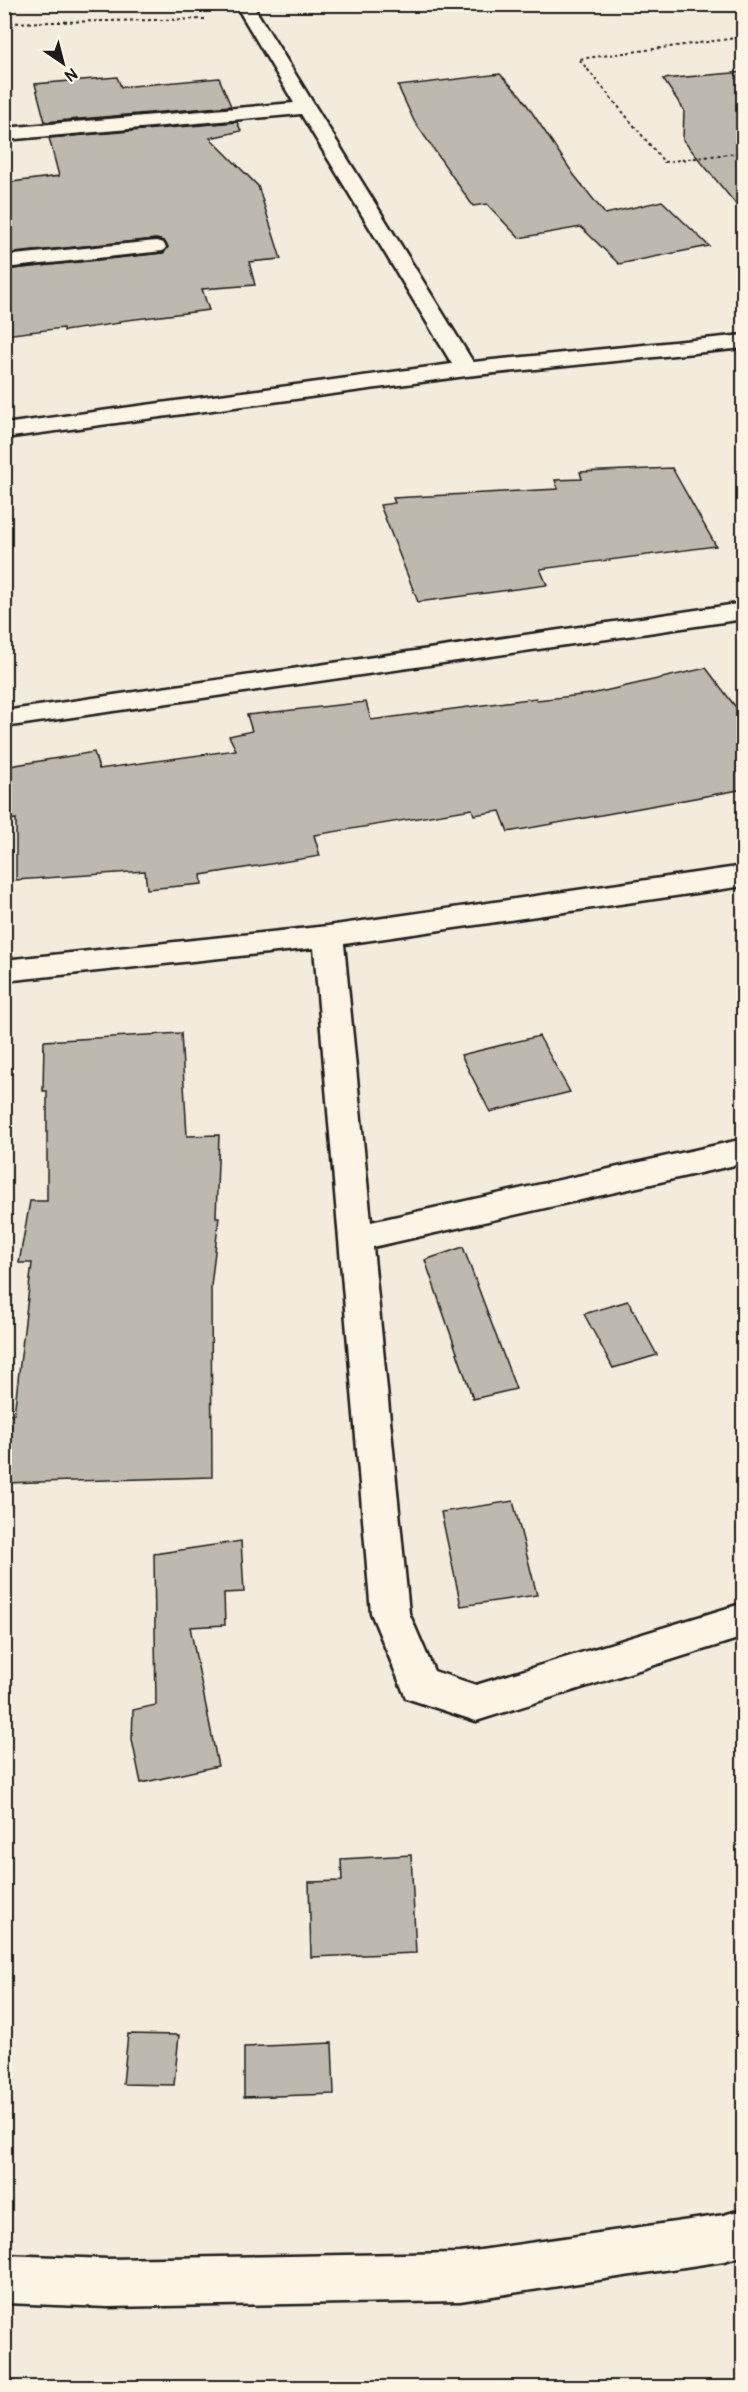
<svg xmlns="http://www.w3.org/2000/svg" width="748" height="2392" font-family="Pangolin,sans-serif">
<style>
.building{fill:#beb9ae;stroke:#1c1c1c;stroke-width:1.5}
.lines{fill:none;stroke-linecap:round;stroke-linejoin:round}
.minor-casing{stroke:#1c1c1c;stroke-width:5}
.path{stroke:#1c1c1c;stroke-width:2;stroke-dasharray:3 3;stroke-linecap:butt}
.minor{fill:#fcf5e5;fill-rule:evenodd}
</style>
<rect width="100%" height="100%" fill="#f3ecdd"/>
<filter id="ink" filterUnits="userSpaceOnUse"><feTurbulence type="fractalNoise" baseFrequency=".0167" numOctaves="2"/><feDisplacementMap in="SourceGraphic" scale="12" xChannelSelector="R" yChannelSelector="G"/><feConvolveMatrix kernelMatrix="1 2 1 2 8 2 1 2 1" color-interpolation-filters="sRGB"/></filter>
<g filter="url(#ink)">
<!-- building -->
<path class="building" d="M744 72V214L683 140 684 110 663 79Z
M500 74 521 96 574 175 605 214 662 201 709 246 619 264 581 227 519 238 487 204 473 206 414 121 398 86Z
M117 77 121 87 219 78 231 106 45 122 35 84Z
M237 122 241 131 210 138 258 186 281 259 249 262 255 285 202 289 209 310 119 321 120 323 64 331 63 328 4 335V270L163 253 168 247 164 241 156 239 4 254V183L59 176 49 138Z
M672 468 716 546 540 569 547 585 418 602 380 505 395 503 393 498 558 489 555 480 582 479 580 472Z
M706 668 744 718V789L508 832 500 811 474 815 472 809 314 835 320 856 201 875 202 884 147 889 145 871 16 880V819L4 821V767L94 752 99 769 236 750 229 736 252 731 247 715 366 702 371 720 536 698 537 700 591 694Z
M181 1033 187 1136 219 1135 216 1217H219L211 1286 212 1477 4 1483V1414H14L32 1263H19L30 1201H47V1091H43L44 1041Z
M539 1036 570 1092 490 1112 461 1055Z
M463 1247 516 1389 473 1399 425 1260Z
M628 1301 657 1355 613 1368 584 1314Z
M513 1501 537 1595 461 1606 441 1512Z
M241 1541 244 1592 224 1593 225 1625 190 1627 218 1766 141 1783 132 1740 133 1710 156 1705 154 1554Z
M411 1855 416 1953 311 1957 309 1882 342 1881 341 1859Z
M128 2034 179 2035 174 2085 123 2084Z
M332 2043 334 2094 244 2097V2047Z"/>
<g class="lines">
<!-- minor casing -->
<g class="minor-casing">
<path id="minor" d="M235 4H252L473 362 744 335V348L466 376 4 438V424L452 364 301 114 4 140V128L294 103Z
M156 241 163 243 166 247 163 251 4 268V256Z
M744 603V619L4 727V711Z
M744 866V886L344 944 371 1222 744 1139V1163L373 1247 409 1613 434 1671 476 1685 744 1603V1637L476 1721 406 1698 371 1613 314 948 4 981V960L328 926Z
M744 2209V2255L724 2261 460 2301 108 2307 4 2303V2255L108 2259 460 2253 724 2215Z"/>
</g>
<!-- path -->
<path class="path" d="M4 23 208 19
M744 37 579 59 664 162 744 152"/>
<!-- minor -->
<use href="#minor" class="minor"/>
</g>
</g>
<!-- margin -->
<rect width="748" height="2392" fill="none" stroke="#fcf5e5" stroke-width="24"/>
<rect x="12" y="12" width="724" height="2368" fill="none" stroke="#1c1c1c" stroke-width="2" filter="url(#ink)"/>
<!-- north arrow -->
<g transform="translate(63 63) rotate(145)" stroke="#fcf5e5" stroke-width="4.5" paint-order="stroke">
<path d="M0-4.5L10 22L0 15L-10 22Z" fill="#1c1c1c"/>
<text y="-9" font-size="16" font-weight="bold" text-anchor="middle" fill="#1c1c1c">N</text>
</g>
</svg>
